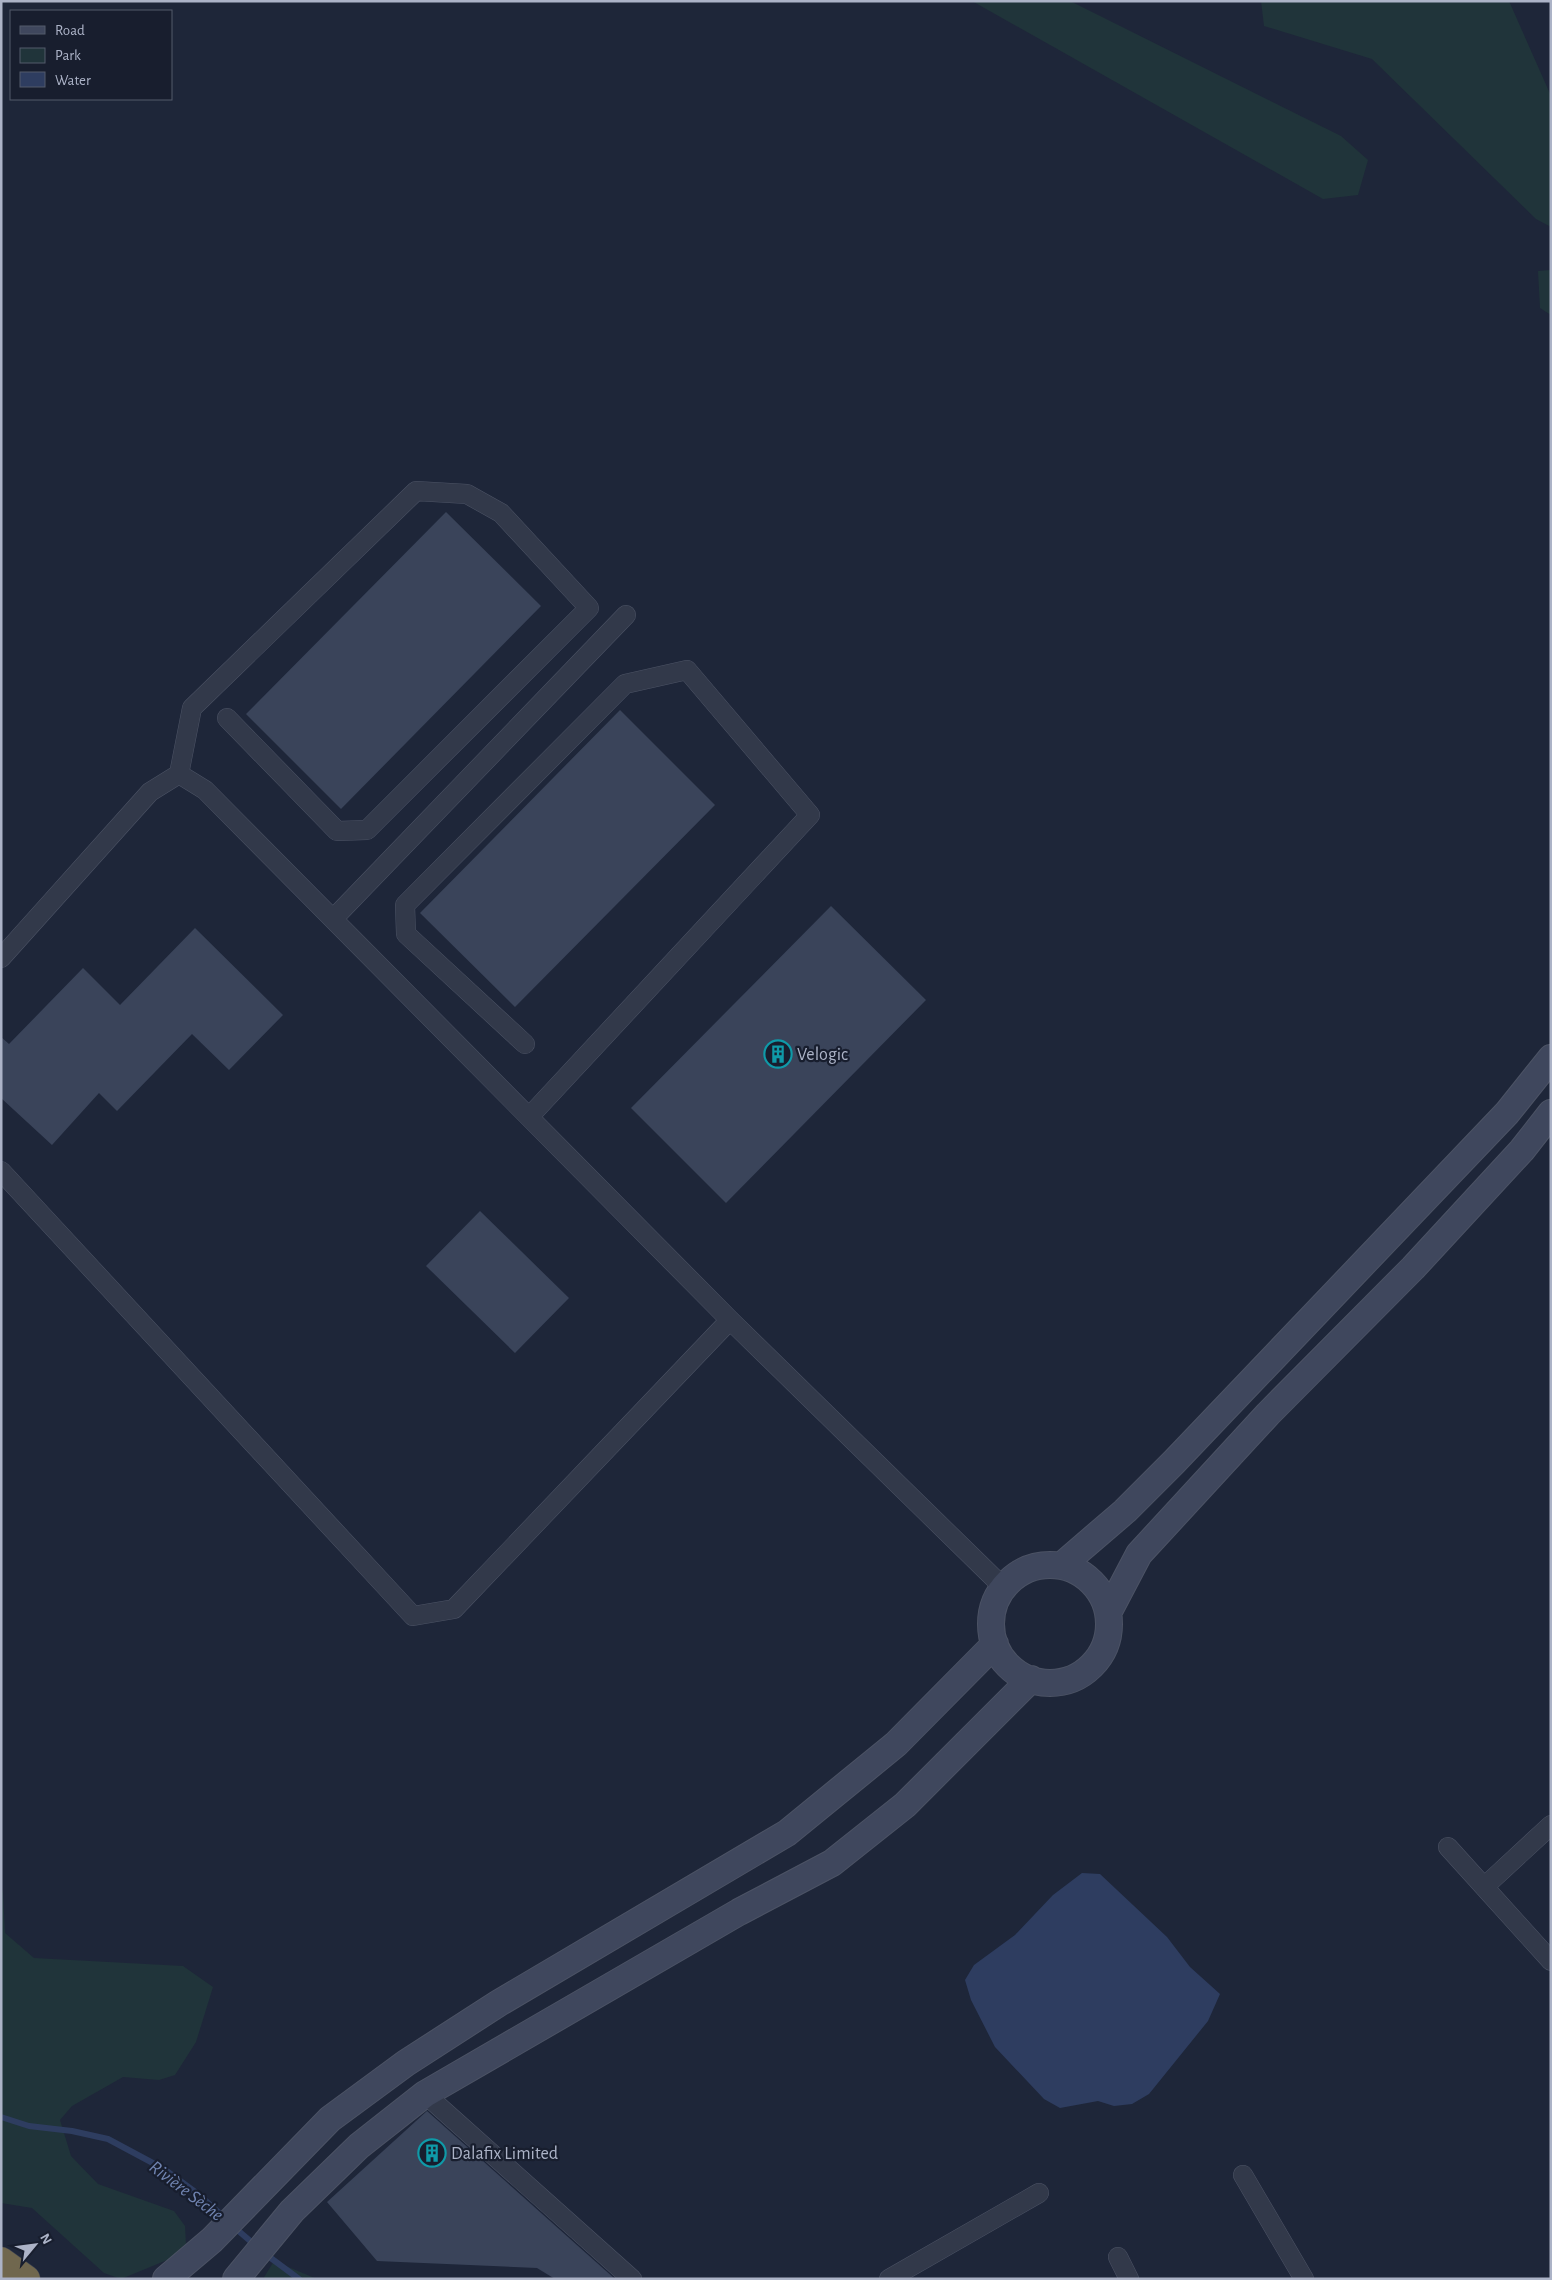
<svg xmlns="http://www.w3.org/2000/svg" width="1552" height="2280" font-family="'Alegreya Sans',sans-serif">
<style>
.green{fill:#20343a}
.water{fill:#2e3d60}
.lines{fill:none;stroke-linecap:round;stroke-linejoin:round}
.stream{stroke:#2e3d60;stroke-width:6}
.building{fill:#3a445a}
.street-casing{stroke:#4c5365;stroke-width:20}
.secondary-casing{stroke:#4c5365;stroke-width:28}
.highway-casing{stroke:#394051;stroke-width:29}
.street{stroke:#32394a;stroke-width:19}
.secondary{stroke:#3f475d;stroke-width:26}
.highway{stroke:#70674e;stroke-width:28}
.labels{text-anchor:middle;stroke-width:4.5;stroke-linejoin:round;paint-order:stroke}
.poi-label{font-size:18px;fill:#acb3c7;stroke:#181e2e;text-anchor:start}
.water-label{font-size:19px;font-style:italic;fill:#7185b2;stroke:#181e2e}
</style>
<rect width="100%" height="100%" fill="#1e2639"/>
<!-- green -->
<path class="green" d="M972 1H1070L1341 136 1368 160 1358 195 1323 199Z
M1261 1H1509L1551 96V227L1536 219 1372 59 1264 26Z
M1551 270V315L1540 308 1538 271Z
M1 1885 3 1893 5 1933 34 1958 183 1966 213 1987 196 2042 175 2075 159 2080 123 2077 72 2106 60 2120 71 2156 98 2184 174 2211 185 2226 186 2245 172 2258 121 2279 104 2273 32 2208 1 2203Z
M274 2261 317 2279H263Z"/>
<!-- water -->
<path class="water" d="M1082 1873 1100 1874 1167 1937 1190 1967 1220 1994 1208 2021 1149 2094 1132 2104 1114 2106 1098 2101 1060 2108 1044 2099 995 2047 971 2000 965 1980 974 1965 1015 1935 1053 1895Z"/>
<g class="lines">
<!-- stream -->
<path class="stream" d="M1 2117 29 2126 72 2131 108 2139 164 2169 198 2194 225 2218
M234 2227 256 2246
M264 2253 299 2279"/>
</g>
<!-- building -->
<path class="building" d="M446 512 541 606 341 809 246 714Z
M620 710 715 805 515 1007 420 913Z
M831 906 926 1000 726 1203 631 1108Z
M195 928 283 1015 229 1070 192 1034 117 1111 99 1093 52 1145 1 1098V1037L9 1044 83 968 120 1005Z
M480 1211 569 1298 515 1353 426 1266Z
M427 2111 615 2279H555L537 2268 377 2261 327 2202Z"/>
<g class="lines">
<!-- street casing -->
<g class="street-casing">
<path id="street" d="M179 774 205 790 730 1320 1002 1586
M333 919 626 615
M1 958 150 792 179 774 192 708 416 491 467 494 501 513 589 608 367 830 337 831 227 718
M525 1044 406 934 405 905 625 684 687 670 810 815 529 1117
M1 1171 413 1616 454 1609 730 1320
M1448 1847 1551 1961
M1484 1887 1551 1825
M425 2094 632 2279
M1243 2175 1304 2279
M1118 2257 1129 2279
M889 2279 1039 2193"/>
</g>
<!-- secondary casing -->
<g class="secondary-casing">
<path id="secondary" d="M991 1624a59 59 0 1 1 118 0a59 59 0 1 1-118 0Z
M1061 1566 1125 1511 1174 1462 1507 1113 1551 1058
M1108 1613 1139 1554 1268 1414 1413 1268 1522 1150 1551 1113
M166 2279 212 2240 330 2119 406 2063 499 2003 787 1833 896 1744 995 1644
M236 2279 292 2211 359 2146 425 2094 739 1912 832 1863 905 1805 1031 1679"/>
</g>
<!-- highway casing -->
<g class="highway-casing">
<path id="highway" d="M1 2261 26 2279"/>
</g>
<!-- street -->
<use href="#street" class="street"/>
<!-- secondary -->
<use href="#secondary" class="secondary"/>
<!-- highway -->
<use href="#highway" class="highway"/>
</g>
<!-- icons -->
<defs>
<g id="building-ring" transform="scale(1.4375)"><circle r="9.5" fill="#181e2e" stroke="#0f9aa8" stroke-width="1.5"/><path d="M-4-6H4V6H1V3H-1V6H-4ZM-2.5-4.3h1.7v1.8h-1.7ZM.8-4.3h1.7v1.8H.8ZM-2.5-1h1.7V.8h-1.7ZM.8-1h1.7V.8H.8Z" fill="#0f9aa8"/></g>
</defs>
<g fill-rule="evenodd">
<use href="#building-ring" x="778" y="1054"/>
<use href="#building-ring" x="432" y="2153"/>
</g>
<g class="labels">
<!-- poi labels -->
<g class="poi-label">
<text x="797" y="1060">Velogic</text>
<text x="451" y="2159">Dalafix Limited</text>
</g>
<!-- water labels -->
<g class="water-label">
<text transform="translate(187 2190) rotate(37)" y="7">Rivière Sèche</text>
</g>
</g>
<!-- border -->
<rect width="1552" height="2280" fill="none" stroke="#acb3c7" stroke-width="5"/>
<!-- legend -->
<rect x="10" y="10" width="162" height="90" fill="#181e2e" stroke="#535a6b"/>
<rect x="20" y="26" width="25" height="8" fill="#3f475d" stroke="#535a6b"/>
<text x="55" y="35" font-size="15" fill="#acb3c7">Road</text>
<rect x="20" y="48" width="25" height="15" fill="#20343a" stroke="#535a6b"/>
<text x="55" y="60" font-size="15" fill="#acb3c7">Park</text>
<rect x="20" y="72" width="25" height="15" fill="#2e3d60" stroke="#535a6b"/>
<text x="55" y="85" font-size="15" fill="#acb3c7">Water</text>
<!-- north arrow -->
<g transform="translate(35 2245) rotate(61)" stroke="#181e2e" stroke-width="4" paint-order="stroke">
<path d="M0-4L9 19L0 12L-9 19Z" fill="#acb3c7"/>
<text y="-8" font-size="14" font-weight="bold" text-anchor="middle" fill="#acb3c7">N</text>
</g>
</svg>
